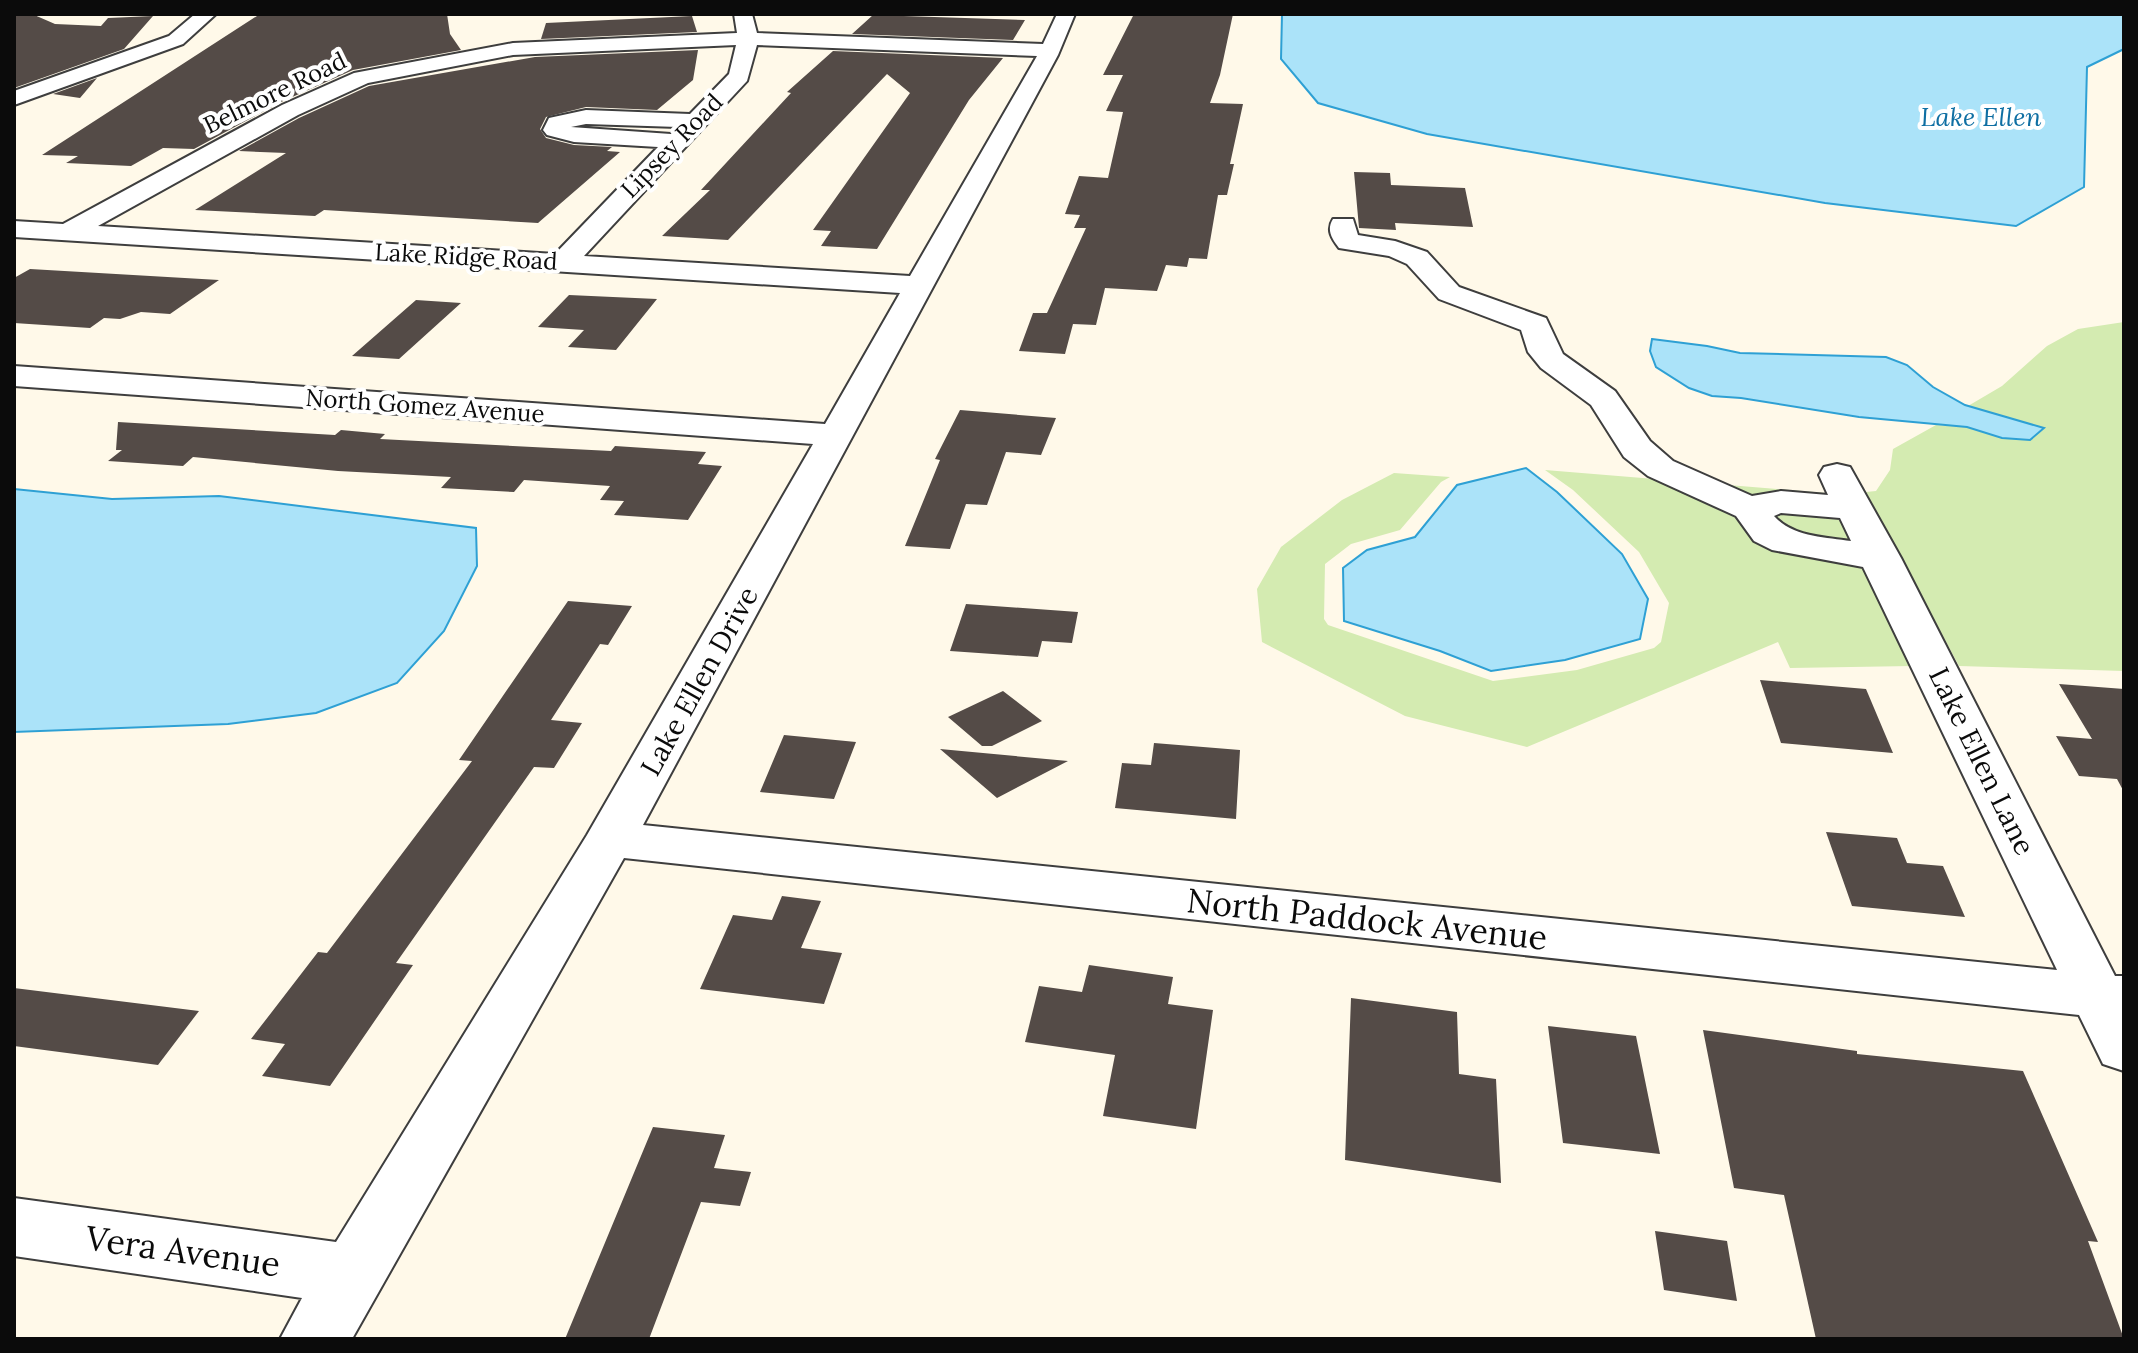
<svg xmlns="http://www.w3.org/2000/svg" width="2138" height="1353" font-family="Lora,serif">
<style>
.green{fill:#d4ebb1}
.water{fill:#abe3f9;stroke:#2ea0d4;stroke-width:2}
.building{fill:#544b47}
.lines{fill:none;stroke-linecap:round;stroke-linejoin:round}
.minor-casing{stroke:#3e3e3e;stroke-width:4}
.minor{fill:#fff;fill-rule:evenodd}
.labels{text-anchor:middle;stroke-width:8;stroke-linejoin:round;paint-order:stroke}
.far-street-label{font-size:24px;fill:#0b0b0b;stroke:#fff}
.far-water-label{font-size:26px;font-style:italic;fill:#0f6fa3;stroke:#fff}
.street-label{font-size:28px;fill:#0b0b0b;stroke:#fff}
.near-street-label{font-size:34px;fill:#0b0b0b;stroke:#fff}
</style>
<rect width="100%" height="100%" fill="#fff9e9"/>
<!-- green -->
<path class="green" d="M2124 322V671L1959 666 1866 492 1876 491 1890 470 1893 449 1936 425 1967 427 2002 438 2043 428 1968 406 2002 386 2047 346 2078 329Z
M1545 470 1826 493 1912 666 1790 668 1778 642 1527 747 1405 716 1262 642 1257 589 1281 547 1342 500 1394 473 1450 477 1441 482 1400 530 1351 544 1325 564 1324 619 1328 625 1493 681 1577 670 1654 648 1661 642 1669 603 1639 552 1573 490Z"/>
<!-- water -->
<path class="water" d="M1282 14H2124V49L2087 67 2084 187 2016 226 1825 203 1427 134 1318 103 1281 59Z
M1652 339 1707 346 1740 353 1886 357 1907 365 1933 387 1965 405 2044 428 2030 440 2002 438 1967 427 1859 417 1741 398 1712 396 1689 388 1656 367 1650 351Z
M1526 468 1557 492 1622 554 1648 599 1640 639 1565 660 1491 671 1440 651 1344 621 1343 568 1367 550 1415 537 1457 485Z
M14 489 112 499 219 496 476 528 477 566 444 631 397 683 316 713 228 724 14 732Z"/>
<!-- building -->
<path class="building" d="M14 14H32L55 24 101 26 108 18 153 16 124 49 14 88Z
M260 14H447L450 34 461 50 353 70 281 102 194 149 163 148 131 166 66 163 78 156 42 155Z
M1134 14H1233L1220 75 1210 103 1243 104 1230 164H1234L1227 195H1218L1207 259 1189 258 1187 267 1166 265 1157 291 1105 288 1096 325 1073 324 1065 354 1019 351 1033 313H1047L1086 228H1074L1080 215 1065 214 1079 176 1108 178 1123 112 1106 111 1123 75H1103Z
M873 15 965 18 1025 20 1013 40 852 34Z
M692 16 697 32 541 39 546 23Z
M698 50 693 80 657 110 586 107 546 117 540 129 546 138 574 145 612 147 607 151 620 152 538 223 324 210 315 216 195 210 286 153 239 151 299 118 369 86 535 57Z
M833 51 1003 58 969 100 877 249 821 246 831 231 813 230 910 93 887 74 728 240 662 236 710 190H701L791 93 787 92Z
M97 78 80 98 53 94Z
M1354 172 1390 173 1391 185 1465 188 1473 227 1395 223 1396 230 1359 228Z
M30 269 219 280 170 314 141 312 120 319 104 318 90 328 14 323V278Z
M569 295 657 299 616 350 568 347 584 330 538 327Z
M416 300 461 303 399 359 352 356Z
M960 410 1056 418 1041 455 1006 452 987 505 966 504 950 549 905 546 940 460 935 459Z
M118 422 335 435 341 430 385 434 380 439 611 451 615 446 706 452 698 464 722 466 688 520 614 515 624 501 600 500 610 486 524 480 514 492 441 488 451 477 338 471 193 457 183 466 108 461 122 450H116Z
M568 601 632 606 608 645 600 644 551 720 582 723 554 768 534 767 396 963 413 965 330 1086 262 1076 285 1044 251 1039 318 952 327 953 472 761 459 760Z
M966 604 1078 612 1072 643 1042 641 1038 657 950 651Z
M1760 680 1866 689 1893 753 1781 743Z
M2059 684 2124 689V792L2117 779 2079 776 2056 736 2092 739Z
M1003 691 1042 721 992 746H982L948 717Z
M784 735 856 742 834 799 760 792Z
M1154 743 1240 750 1236 819 1115 808 1122 763 1151 765Z
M940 749 1068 761 997 798Z
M1826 832 1897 838 1907 863 1943 866 1965 917 1852 906Z
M782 896 821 901 801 948 842 953 824 1004 700 989 733 915 772 920Z
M1089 965 1173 977 1168 1004 1213 1010 1196 1129 1103 1116 1115 1055 1025 1042 1039 986 1082 992Z
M14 988 199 1011 158 1065 14 1046Z
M1351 998 1457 1012 1459 1074 1496 1079 1501 1183 1345 1160Z
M1548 1026 1636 1036 1660 1154 1563 1143Z
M1703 1030 1857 1051V1054L2023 1071 2098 1242 2088 1241 2124 1339H1816L1784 1195 1734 1188Z
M653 1127 725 1135 714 1168 751 1172 740 1206 701 1202 649 1339H565Z
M1655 1231 1727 1241 1737 1301 1664 1290Z"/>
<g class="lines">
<!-- minor casing -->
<g class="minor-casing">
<path id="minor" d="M195 14H216L183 44 14 105V91L169 36Z
M734 14H752L757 33 1043 44 1057 14H1075L1058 55 643 825 2057 970 1863 567 1772 550 1754 541 1736 516 1648 476 1624 457 1591 405 1541 368 1528 352 1521 330 1439 299 1407 264 1389 256 1339 248C1332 239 1326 230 1333 219H1353L1358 235 1395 241 1427 252 1459 287 1546 318 1563 354 1615 391 1650 441 1673 461 1752 496 1781 491 1828 495 1819 475 1824 467 1837 464 1850 467 1901 558 2115 976H2124V1071L2103 1064 2079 1015 624 858 352 1339H280L302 1298 14 1256V1198L336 1242 587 835 813 444 14 386V366L825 424 900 293 14 237V221L63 224 282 105 354 73 513 43 737 33ZM736 45 729 74 690 114 586 110 549 118 543 130 547 135 574 142 658 147 555 254 98 226 298 115 368 83 513 55ZM757 45 1037 56 910 276 584 256 747 81ZM586 124 678 127 671 134 571 127ZM1781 513 1840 518 1851 541C1825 537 1793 537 1774 516Z"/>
</g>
<!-- minor -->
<use href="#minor" class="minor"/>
</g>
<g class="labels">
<!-- far-street labels -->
<g class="far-street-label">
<text transform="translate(275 93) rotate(-26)" y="8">Belmore Road</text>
<text transform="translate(672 146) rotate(-46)" y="8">Lipsey Road</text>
<text transform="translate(466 257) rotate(3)" y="8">Lake Ridge Road</text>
<text transform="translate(425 406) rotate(4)" y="8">North Gomez Avenue</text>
</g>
<!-- far-water labels -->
<g class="far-water-label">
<text x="1981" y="126">Lake Ellen</text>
</g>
<!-- street labels -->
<g class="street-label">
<text transform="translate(699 681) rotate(-61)" y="10">Lake Ellen Drive</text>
<text transform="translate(1982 761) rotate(64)" y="10">Lake Ellen Lane</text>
</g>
<!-- near-street labels -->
<g class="near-street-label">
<text transform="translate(1367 919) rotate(6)" y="12">North Paddock Avenue</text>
<text transform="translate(183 1251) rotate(8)" y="12">Vera Avenue</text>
</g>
</g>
<!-- border -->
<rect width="2138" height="1353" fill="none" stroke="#0b0b0b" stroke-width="32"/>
</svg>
